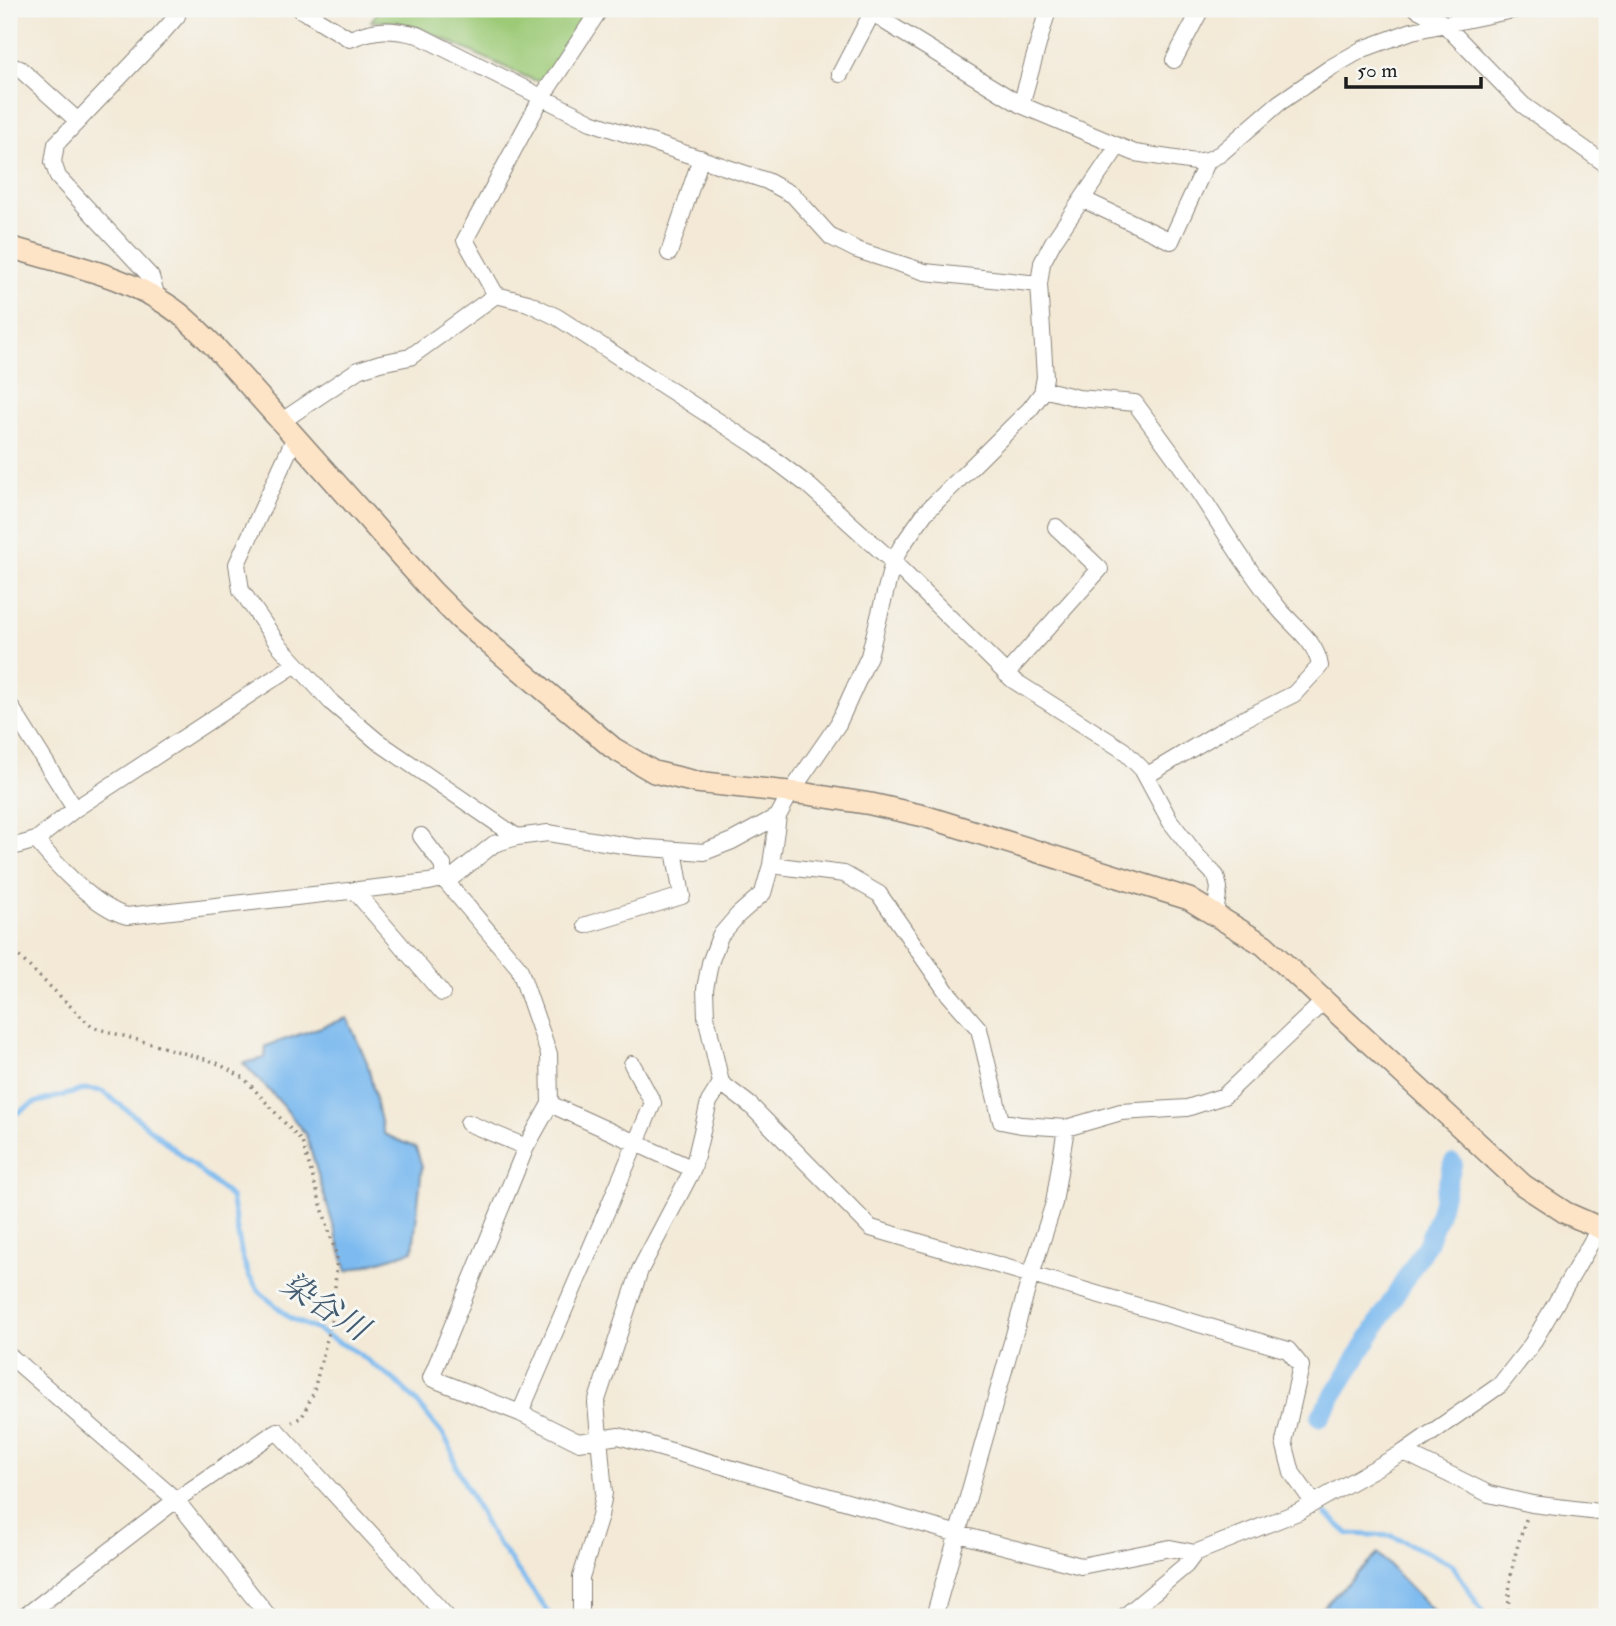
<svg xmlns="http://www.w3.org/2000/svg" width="1616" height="1626" font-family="'IM FELL Double Pica','Noto Serif JP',serif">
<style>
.green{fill:#9dca77;stroke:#5c734a;stroke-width:2}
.water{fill:#7bbaef;stroke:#4c6b86;stroke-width:2}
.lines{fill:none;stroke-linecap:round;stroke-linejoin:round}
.stream{stroke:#7bbaef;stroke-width:5}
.canal{stroke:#7bbaef;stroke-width:19}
.street-casing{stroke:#888279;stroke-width:18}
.secondary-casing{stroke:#888279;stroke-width:24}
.path{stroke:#888279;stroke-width:3.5;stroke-dasharray:2 5;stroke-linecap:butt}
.street{stroke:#fff;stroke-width:16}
.secondary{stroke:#fee4c6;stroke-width:21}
.labels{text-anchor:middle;stroke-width:6;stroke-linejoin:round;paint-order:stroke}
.water-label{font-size:32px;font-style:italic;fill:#425b70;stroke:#f6f6f2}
</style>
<rect width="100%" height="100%" fill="#f6f6f2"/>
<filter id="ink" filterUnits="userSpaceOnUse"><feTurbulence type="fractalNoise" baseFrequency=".0143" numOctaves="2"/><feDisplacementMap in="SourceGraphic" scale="14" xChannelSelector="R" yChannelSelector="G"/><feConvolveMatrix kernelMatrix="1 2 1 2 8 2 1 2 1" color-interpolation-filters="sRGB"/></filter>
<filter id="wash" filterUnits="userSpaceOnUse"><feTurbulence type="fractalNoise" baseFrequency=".00686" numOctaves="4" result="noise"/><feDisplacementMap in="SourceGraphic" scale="28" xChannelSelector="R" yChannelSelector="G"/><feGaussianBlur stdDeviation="1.57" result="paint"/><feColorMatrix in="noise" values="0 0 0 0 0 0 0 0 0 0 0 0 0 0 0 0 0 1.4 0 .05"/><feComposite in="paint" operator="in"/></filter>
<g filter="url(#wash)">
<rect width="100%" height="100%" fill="#f3e9d6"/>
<!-- green -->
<path class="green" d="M380 9H592L544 81 533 80 424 30 397 22 371 21Z"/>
<!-- water -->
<path class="water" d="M347 1018 367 1062 384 1134 416 1148 422 1166 413 1251 347 1271 306 1135 281 1103 243 1063 265 1058 266 1046Z
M1378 1554 1439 1617H1312Z"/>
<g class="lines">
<!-- stream -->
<path class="stream" d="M9 1118 34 1103 87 1089 102 1091 131 1113 231 1197 242 1256 249 1276 260 1292 290 1318 319 1331 356 1352 397 1382 415 1400 445 1437 452 1451 456 1466 489 1531 548 1612 555 1617
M1326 1514 1349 1534 1392 1536 1452 1564 1486 1617"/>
<!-- canal -->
<path class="canal" d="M1320 1417 1427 1244 1439 1214 1453 1163"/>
</g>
</g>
<g filter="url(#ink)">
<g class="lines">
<!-- street casing -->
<g class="street-casing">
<path id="street" d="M300 9 350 39C376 28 391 29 418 35L591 122 767 181 793 195 831 237 857 250 925 272 1039 284
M871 9 884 21 1021 105 1135 153 1195 162 1208 160 1220 154 1279 103 1330 68 1363 49 1412 31 1518 9
M1417 9 1443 23 1523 105 1607 165
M1174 60 1201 9
M9 66 20 69 78 121
M840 74 873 11
M1021 105 1048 9
M1118 146 1053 242 1042 263 1039 284 1045 377 1042 393 1030 409 925 513 901 547 893 562 869 656 838 724 791 792 778 816 771 865 763 893 738 915 720 936 710 963 705 989 706 1016 721 1083 750 1105 871 1228 1288 1350 1301 1366 1284 1442 1292 1473 1313 1502
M1082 199 1171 241 1208 160
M669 253 701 158
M496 295 528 303 557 317 755 445 809 486 893 562 1013 680 1123 750 1142 769 1170 821 1197 856 1216 876 1219 888 1215 914
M158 301 151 277 58 177 53 162 56 144 162 33 177 16 176 9
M1043 389 1078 398 1135 403C1152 426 1169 449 1186 473 1217 519 1245 567 1280 610 1295 628 1316 641 1320 666L1294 694 1228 727 1146 776
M282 421 358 370 380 363 410 357 496 295 465 240 542 97 600 9
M1006 674 1100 569 1056 527
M9 704 75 809
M421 836 443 865V878L519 968 549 1054 550 1104
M517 837 548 833 635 847 704 852 732 841 778 816
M36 840C56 865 96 908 127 916L429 882 454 876 494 844 517 837 377 741 332 703 278 644 241 590 237 564 295 437
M9 848 36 840 75 809 296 664
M771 865 844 874 879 894 947 992 979 1029 1001 1121 1021 1125 1066 1128 1121 1112 1187 1108 1224 1096 1324 1001
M354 890 442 993
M586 925 682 896 674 850
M468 1123 526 1147
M693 1169 550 1104 526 1147 431 1378 520 1413 578 1442 619 1436 958 1534 1081 1566 1170 1548 1195 1553
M9 1355 176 1500 269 1617
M520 1413 653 1103 632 1064
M1404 1452 1489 1494 1532 1504 1607 1513
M24 1617 176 1500 277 1431 447 1617
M581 1617V1577L600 1516 604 1493 596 1403 640 1270 693 1169 709 1102 721 1083
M934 1617 1031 1275 1054 1203 1066 1128
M1124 1617 1186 1565 1195 1553 1298 1512 1404 1452 1500 1385 1532 1344 1599 1229 1607 1222"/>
</g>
<!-- secondary casing -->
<g class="secondary-casing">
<path id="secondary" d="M9 247C66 264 132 276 180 314 192 324 204 336 215 347L432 591 460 619 613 748 654 772 696 782 807 794 871 804 924 816 1189 899 1264 945 1523 1185 1566 1213 1607 1231"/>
</g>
<!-- path -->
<path class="path" d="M9 947 92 1027 215 1062 244 1078 302 1142 337 1257 333 1315 313 1394 302 1417 292 1422
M1509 1617C1507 1582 1515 1550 1527 1517"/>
<!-- street -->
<use href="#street" class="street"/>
<!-- secondary -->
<use href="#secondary" class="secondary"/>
</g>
</g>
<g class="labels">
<!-- water labels -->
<g class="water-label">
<text transform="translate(325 1306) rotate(33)" y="11">染谷川</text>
</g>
</g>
<!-- margin -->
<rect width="1616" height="1626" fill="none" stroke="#f6f6f2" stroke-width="35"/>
<!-- scale -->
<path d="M1346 77v10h135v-10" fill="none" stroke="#1c1c1c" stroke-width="3.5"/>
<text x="1357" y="77" font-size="21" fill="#1c1c1c" stroke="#f6f6f2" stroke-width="5" paint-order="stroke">50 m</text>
</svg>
